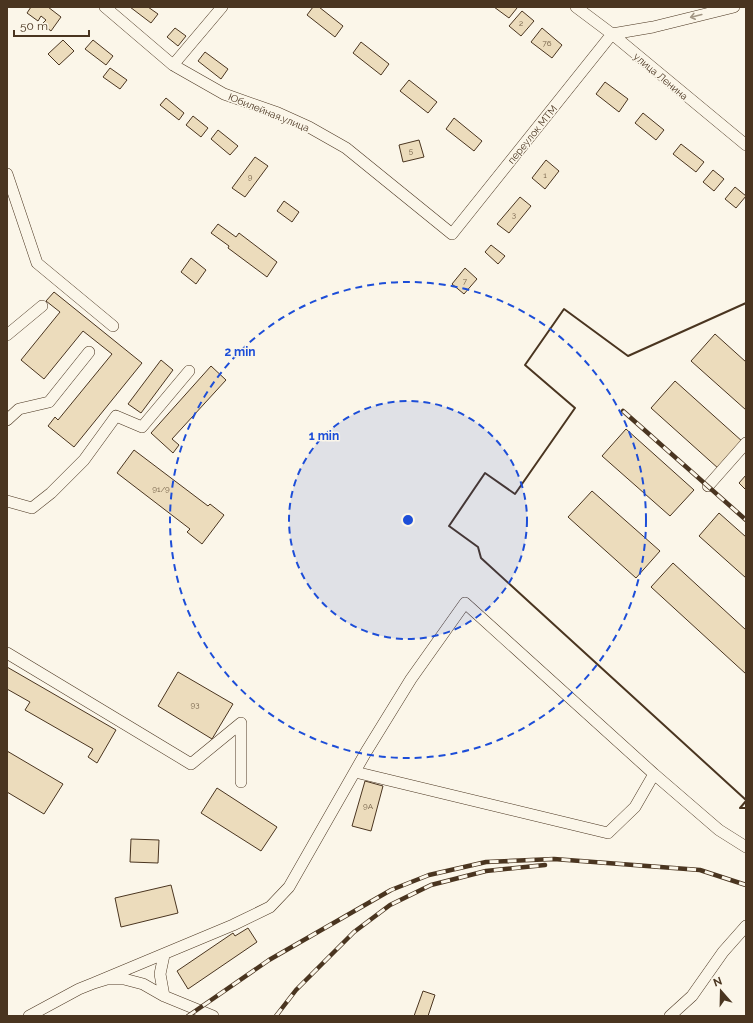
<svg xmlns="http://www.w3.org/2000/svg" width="753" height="1023" font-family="Raleway,sans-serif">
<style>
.building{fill:#ecdcbc;stroke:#4a3520}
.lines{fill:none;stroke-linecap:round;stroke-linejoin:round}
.minor-casing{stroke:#4a3520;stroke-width:12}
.minor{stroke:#fbf6e9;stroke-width:11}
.rail-casing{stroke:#4a3520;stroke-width:4.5}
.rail{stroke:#fbf6e9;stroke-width:3;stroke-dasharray:9;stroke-linecap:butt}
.wall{stroke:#4a3520;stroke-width:2}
.oneway{stroke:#a29684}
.ring{fill:none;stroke:#1d4ed8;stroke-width:2;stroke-dasharray:7 5}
.labels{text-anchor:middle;stroke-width:3;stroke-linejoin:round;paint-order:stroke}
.number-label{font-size:8px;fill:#725f47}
.street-label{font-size:10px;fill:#4a3520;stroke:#fbf6e9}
.centre{fill:#1d4ed8;stroke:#fbf6e9;stroke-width:2}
.ring-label{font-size:12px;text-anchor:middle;font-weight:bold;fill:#1d4ed8;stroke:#fbf6e9;stroke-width:3;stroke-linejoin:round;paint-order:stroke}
</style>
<rect width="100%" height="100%" fill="#fbf6e9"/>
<!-- building -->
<path class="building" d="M31 7H48L61 17 51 31 42 24 46 20 41 16 38 21 27 13Z
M130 7H148L158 14 151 23Z
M313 7H319L343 26 335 37 307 15Z
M494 7H516L517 8 509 18Z
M522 11 534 21 521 36 509 26Z
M175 28 186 36 178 46 167 37Z
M542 28 562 45 552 58 531 42Z
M63 40 74 51 59 65 48 54Z
M93 40 113 56 106 65 85 49Z
M361 42 389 64 381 75 353 53Z
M205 52 228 69 221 79 198 61Z
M110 68 127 80 120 89 103 77Z
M409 80 437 102 428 113 400 91Z
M605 82 628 99 619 112 596 94Z
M166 98 184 113 179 120 160 105Z
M643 113 664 130 656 140 635 123Z
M193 116 208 128 201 137 186 125Z
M454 118 482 141 474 151 446 129Z
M218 130 238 146 230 155 211 139Z
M419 140 424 157 403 162 399 145Z
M681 144 704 162 696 172 673 154Z
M255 157 268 166 245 197 232 188Z
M546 160 559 171 545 189 532 178Z
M713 170 724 179 714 191 703 182Z
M735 187 746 196 736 208 725 199Z
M520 197 531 206 509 233 497 224Z
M284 201 299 212 292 222 277 211Z
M218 224 236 237 239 233 277 262 267 277 228 248 229 246 211 233Z
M491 245 505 256 498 264 485 252Z
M191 258 206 270 196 284 181 272Z
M465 268 477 279 464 294 452 284Z
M54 292 142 363 74 447 48 426 55 417 58 420 112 354 83 331 44 379 21 360 60 312 46 301Z
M715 334 746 362V410L691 361Z
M161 360 173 370 141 413 128 404Z
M211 366 226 380 172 439 179 445 173 453 151 433Z
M675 381 743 442 719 469 651 408Z
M626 429 694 490 670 516 602 456Z
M134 450 208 506 210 504 224 515 202 544 187 532 190 529 117 473Z
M746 475V490L739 483Z
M592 491 660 551 636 578 568 517Z
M719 513 746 537V578L699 536Z
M673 563 746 630V674L651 587Z
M7 667 116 730 97 763 88 757 93 749 25 710 30 702 7 689Z
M178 672 233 704 212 739 158 706Z
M7 751 63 784 44 814 7 792Z
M365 781 383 786 371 831 352 826Z
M217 788 277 827 261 851 201 813Z
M131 839 159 840 158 863 130 862Z
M171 885 178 913 121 927 115 898Z
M248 928 257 942 188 989 177 971 233 933 235 936Z
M423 991 435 995 428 1016H414Z"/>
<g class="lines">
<!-- minor casing -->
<g class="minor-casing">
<path id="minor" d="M105 7 173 65 224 94 278 113 309 127 346 148 452 234 612 34 653 27 734 7
M576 7 612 34 746 145
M173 65 222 7
M7 174 37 263 113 326
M7 335 42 306
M7 420 19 409 49 402 89 352
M708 486 746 443
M7 501 32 508 51 493 84 460 116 416 142 427 189 371
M7 653 191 764 241 723V782
M654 774 719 830 746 847
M94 983 233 925 270 907 289 887 366 752 411 679 465 603 654 774 635 807 608 833 355 772
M164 996 160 974 164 955
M29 1016 79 989 94 983 107 979H124L143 984 164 996 213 1016
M670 1016 692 996 723 952 746 926"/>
</g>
<!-- minor -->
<use href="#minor" class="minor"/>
<!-- rail casing -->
<g class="rail-casing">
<path id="rail" d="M623 411 746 520
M188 1016 269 960 391 890 429 875 486 862 554 859 700 870 746 885
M276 1016 296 990 354 932 390 905 431 885 486 871 545 865"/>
</g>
<!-- rail -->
<use href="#rail" class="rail"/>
<!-- wall -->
<path class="wall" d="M746 303 628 356 564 309 525 365 575 408 515 494 485 473 449 526 478 547 481 558 746 800
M746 801 740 808H746"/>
</g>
<!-- one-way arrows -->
<defs><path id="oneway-shaft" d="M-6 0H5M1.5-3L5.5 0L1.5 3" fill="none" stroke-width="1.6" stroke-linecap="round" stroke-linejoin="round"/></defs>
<use class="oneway" href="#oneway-shaft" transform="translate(696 16) rotate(166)"/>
<!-- distance rings -->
<circle cx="408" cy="520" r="119" fill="#1d4ed8" fill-opacity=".12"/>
<g class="ring">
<circle cx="408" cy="520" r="119"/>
<circle cx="408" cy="520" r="238"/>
</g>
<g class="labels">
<!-- number labels -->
<g class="number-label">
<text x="521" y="26">2</text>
<text x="547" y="46">76</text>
<text x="411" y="154">5</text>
<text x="545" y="178">1</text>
<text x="250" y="180">9</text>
<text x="514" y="218">3</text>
<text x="465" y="284">7</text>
<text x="161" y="492">91/9</text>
<text x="195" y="708">93</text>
<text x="368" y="809">9А</text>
</g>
<!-- street labels -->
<g class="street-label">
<text transform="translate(661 76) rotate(40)" y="4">улица Ленина</text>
<text transform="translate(269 112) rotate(22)" y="4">Юбилейная улица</text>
<text transform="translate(532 134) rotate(-51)" y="4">переулок МТМ</text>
</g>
</g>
<circle cx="408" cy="520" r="6" class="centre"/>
<g class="ring-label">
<text x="240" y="356">2 min</text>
<text x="324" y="440">1 min</text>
</g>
<!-- border -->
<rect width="753" height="1023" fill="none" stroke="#4a3520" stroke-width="16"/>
<!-- north arrow -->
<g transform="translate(721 991) rotate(340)" stroke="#fbf6e9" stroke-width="3" paint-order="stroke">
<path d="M0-3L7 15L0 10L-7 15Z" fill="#4a3520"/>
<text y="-6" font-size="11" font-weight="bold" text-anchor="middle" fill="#4a3520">N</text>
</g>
<!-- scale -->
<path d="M14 30v6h75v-6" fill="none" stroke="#4a3520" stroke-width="2"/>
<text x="20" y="30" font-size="12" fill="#4a3520" stroke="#fbf6e9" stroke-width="3" paint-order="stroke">50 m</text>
</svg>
